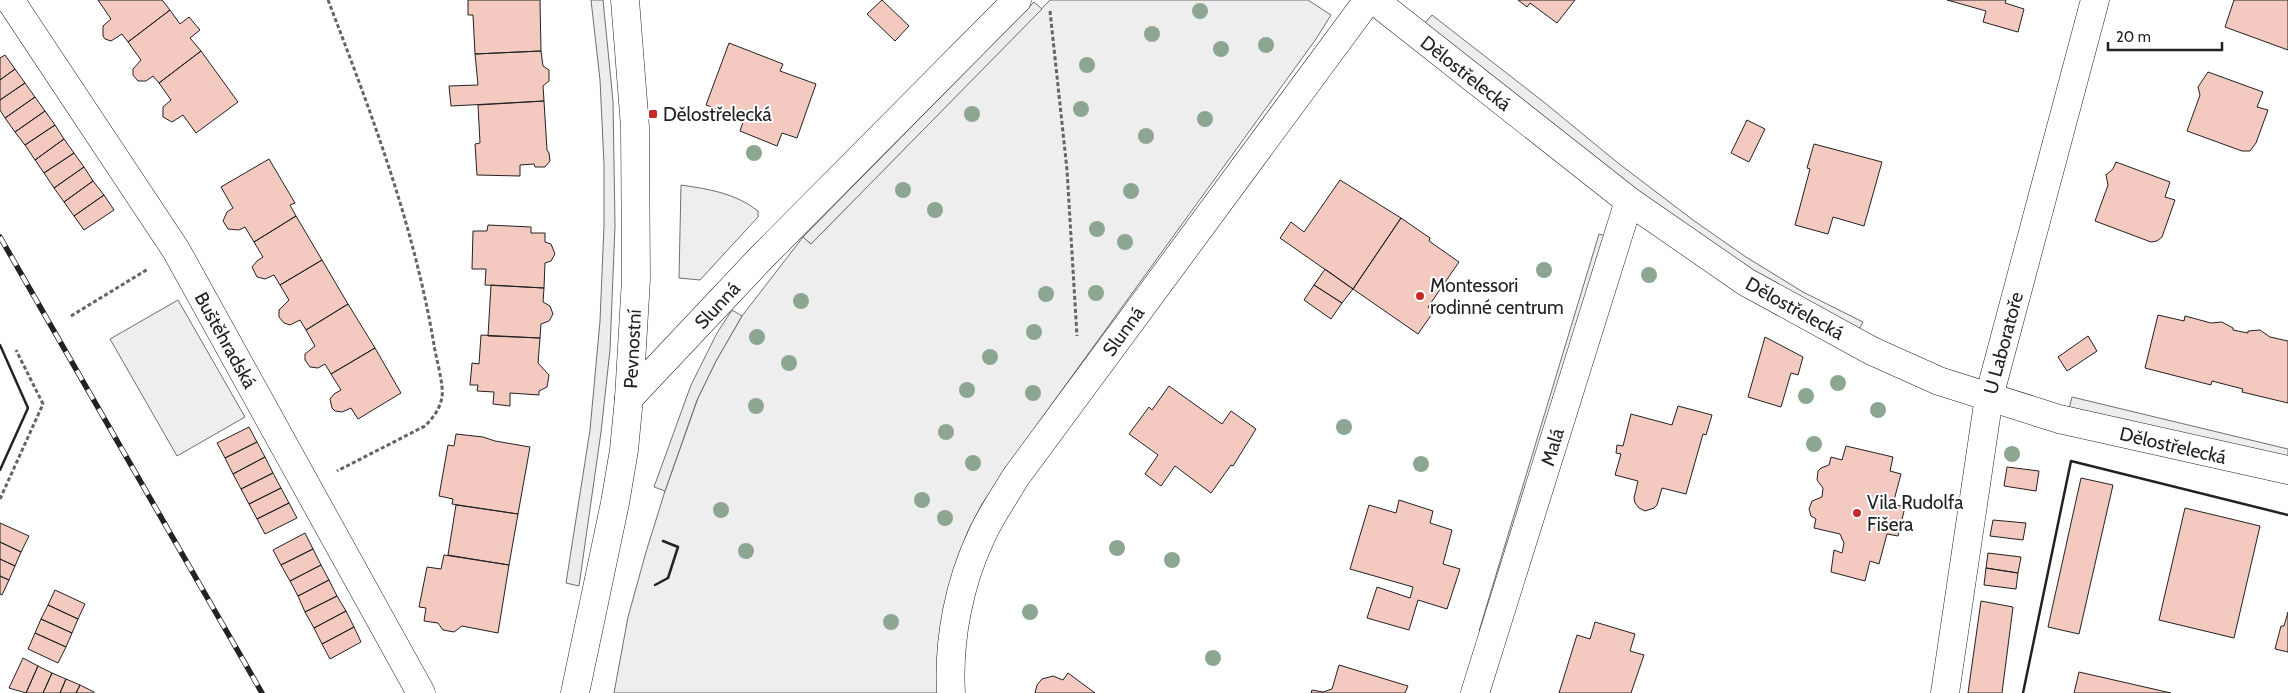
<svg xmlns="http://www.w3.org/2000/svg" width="2288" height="693" font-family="Cabin,sans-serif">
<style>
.green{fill:#eee;stroke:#6f6f6f}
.parking{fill:#ededed;stroke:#6f6f6f}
.building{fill:#f3c9c0;stroke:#222}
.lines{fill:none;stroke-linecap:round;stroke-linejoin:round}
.street-casing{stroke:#222;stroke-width:29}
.secondary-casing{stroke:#222;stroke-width:29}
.path{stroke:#646464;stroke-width:3;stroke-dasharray:4 2.5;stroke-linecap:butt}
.street{stroke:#fff;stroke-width:28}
.secondary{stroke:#fff;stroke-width:28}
.rail-casing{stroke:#222;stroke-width:5.5}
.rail{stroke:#fff;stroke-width:4;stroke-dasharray:11;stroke-linecap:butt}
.wall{stroke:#222;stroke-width:2.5}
.tree{fill:#8da692}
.poi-dot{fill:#c62828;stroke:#fff;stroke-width:2}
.labels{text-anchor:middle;stroke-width:4;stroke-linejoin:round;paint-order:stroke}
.street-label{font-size:19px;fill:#222;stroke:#fff}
.poi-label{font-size:19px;fill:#222;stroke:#fff;text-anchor:start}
</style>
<rect width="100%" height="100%" fill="#fff"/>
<!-- green -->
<path class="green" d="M1050 0H1308L1331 15 1316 39 1036 426 982 504 968 531 956 563 938 693H614L628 617 646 552 665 491 698 398 716 361 742 316 803 237 811 244Z
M681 185C708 189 735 193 758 211V217L700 280 679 278Z
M178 300 245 417 177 456 110 339Z"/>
<!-- parking -->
<path class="parking" d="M591 0H603L613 101 615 226 610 350 601 432 579 586 566 583 590 430 600 321 604 226V164L600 80Z
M1034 2 1042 9 811 244 803 237Z
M1432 15 1545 103 1618 163 1693 220 1746 257 1803 292 1863 322 1857 333 1684 229 1424 24Z
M1599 234 1609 237 1491 635 1479 631Z
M732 310 742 316 716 361 697 400 665 491 654 487 691 385 717 333Z
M2072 397 2288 449V461L2069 409Z"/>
<!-- building -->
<path class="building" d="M162 0 170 10 128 42 122 34 111 41 105 39 103 36V26L111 19 98 0Z
M468 0H540L541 51 475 54 473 15H468Z
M882 0 909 26 895 41 867 14Z
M1518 0H1575L1557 23 1530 3 1527 7Z
M1947 0H2006L2005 3 2024 9 2018 32 1983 22 1986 11Z
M2234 0H2288V50L2225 27Z
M170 10 180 24 189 17 200 30 190 38 201 51 159 83 153 76 146 81H138L133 75V69L141 60 128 42Z
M729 43 783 64 780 71 816 84 797 138 782 133 777 146 740 131 744 119 706 105Z
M201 51 238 102 196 133 183 115 172 122 163 117V107L171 100 159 83Z
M541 51 543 66 549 70V81L543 86 544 101 451 106 449 86 478 85 475 54Z
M5 55 15 69 0 80V58Z
M15 69 25 83 0 100V80Z
M2208 72 2263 92 2257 107 2268 110 2256 143 2250 151H2242L2187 131 2200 95 2198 87Z
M25 83 35 97 5 118 0 110V100Z
M35 97 45 111 15 132 5 118Z
M544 101 547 150 549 153 550 161 545 167H535L534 164 520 165V176L477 175 475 144 480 143 478 105Z
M45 111 55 125 25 145 15 132Z
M1747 120 1765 129 1749 162 1731 153Z
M55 125 64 139 35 160 25 145Z
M64 139 74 153 44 173 35 160Z
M1814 144 1882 162 1864 226 1833 217 1828 234 1795 225 1810 169 1807 168Z
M74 153 84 167 54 188 44 173Z
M269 159 295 203 290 205 296 216 254 242 245 227 239 230 228 229 223 221 227 212 233 208 221 187Z
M2116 162 2170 182 2165 197 2175 200 2162 237 2157 241 2151 242 2095 221 2108 185 2106 175 2113 169Z
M84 167 93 181 64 202 54 188Z
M1340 180 1401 218 1353 289 1280 238 1291 222 1304 232Z
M93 181 104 195 74 216 64 202Z
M104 195 114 210 84 230 74 216Z
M296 216 322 260 280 285 274 275 265 279 257 277 252 267 257 261 263 257 254 242Z
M1401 218 1430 238 1429 241 1459 262 1428 307 1434 311 1418 334 1353 289Z
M488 225 531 227V233H545V242L551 244 555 254 551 261 545 263 544 288 485 285 486 269H472L473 231H487Z
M322 260 348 304 306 330 300 320 290 325 284 323 279 317V310L289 300 280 285Z
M1325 269 1353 289 1342 303 1314 285Z
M491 285 544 288 543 302 550 306 553 314 549 321 541 324 540 338 488 336Z
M1314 285 1342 303 1331 319 1304 300Z
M348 304 375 348 331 374 325 364 318 368 310 367 305 360V354L315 346 306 330Z
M2158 315 2184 321 2185 316 2211 323 2222 322 2233 328V330L2248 333V331L2260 330 2270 337 2288 341V403L2242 392 2243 389 2212 381 2211 385 2145 368Z
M481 335 540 338 538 363 549 375 547 387 539 391V395L510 393V406L493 404 494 392 477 391 478 385H470L472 363 479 364Z
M2088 336 2097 351 2067 371 2058 357Z
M1765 337 1803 357 1798 375 1791 373 1781 407 1748 397Z
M375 348 401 393 358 419 351 408 342 412 335 411 332 408 330 399 334 394 341 390 331 374Z
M1169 386 1222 424 1231 411 1256 429 1233 466 1231 465 1211 493 1175 466 1161 486 1145 474 1158 455 1129 434 1149 407 1152 410Z
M1678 406 1712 415 1706 435 1703 434 1686 494 1662 488 1657 505 1654 508 1645 511 1639 508 1635 503 1634 498 1638 481 1615 475 1621 454 1616 453 1617 445 1623 446 1631 414 1672 425Z
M249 427 257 442 225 458 217 443Z
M456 434 483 437 495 441 530 447 518 514 452 504 453 499 439 496 448 445 454 446Z
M257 442 265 457 233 474 225 458Z
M1846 446 1893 457 1890 471 1901 474 1893 504 1905 507 1898 536 1887 534 1879 564 1870 561 1865 581 1831 572 1834 550 1842 553 1844 543 1840 534 1814 528 1816 519 1811 516 1809 509 1812 501 1822 497 1823 488 1817 480 1818 471 1821 468 1829 465 1831 457 1842 460Z
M265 457 273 473 241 489 233 474Z
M2007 467 2039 471 2036 491 2004 486Z
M273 473 281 488 249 504 241 489Z
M2081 478 2113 485 2079 634 2048 627Z
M281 488 289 503 257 519 249 504Z
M1399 500 1433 511 1430 523 1452 530 1443 564 1460 569 1447 609 1418 600 1409 630 1367 618 1377 587 1410 598 1413 587 1350 569 1369 505 1396 513Z
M289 503 297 518 265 534 257 519Z
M456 505 518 514 509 565 448 555Z
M2185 508 2260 526 2234 638 2159 620Z
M1993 520 2026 523 2023 540 1990 536Z
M0 523 29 536 21 552 0 542Z
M305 533 313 549 281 565 273 550Z
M0 542 21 552 15 566 0 559Z
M313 549 321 565 290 581 281 565Z
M1988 553 2021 557 2018 573 1986 568Z
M444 555 509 565 498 633 462 626 454 632 443 630 438 623 424 621 426 608 419 607 427 567 441 569Z
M0 559 15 566 9 580 0 576Z
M321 565 329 580 298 596 290 581Z
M1986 568 2018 573 2016 589 1984 585Z
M0 576 9 580 2 595 0 594Z
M329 580 337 596 305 612 298 596Z
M55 590 85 604 78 619 48 605Z
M337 596 346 611 314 628 305 612Z
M1981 601 2013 607 2002 693H1968Z
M48 605 78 619 72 633 41 619Z
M346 611 354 627 322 644 314 628Z
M2288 612V652L2275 649 2281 626H2284Z
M41 619 72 633 66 647 35 633Z
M1595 622 1635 634 1630 651 1644 655 1631 693H1559L1577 635 1590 639Z
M354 627 361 642 330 659 322 644Z
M35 633 66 647 58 663 28 649Z
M23 658 38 666 26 693 9 688Z
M1339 665 1408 686 1405 693H1311L1312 690 1323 692 1332 689Z
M38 666 52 673 43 693H26Z
M2079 672 2171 693H2074Z
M52 673 66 679 60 693H43Z
M1068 673 1095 693H1035L1037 685 1042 679 1053 676 1063 680Z
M66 679 80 685 76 693H60Z
M80 685 94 692V693H76Z"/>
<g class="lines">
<!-- street casing -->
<g class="street-casing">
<path id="street" d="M10 0 176 250 421 693
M1374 0 1629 201 1746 282 1872 351 1939 381 2059 419 2288 470
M629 398 760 259 1017 0
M951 693C948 640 959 583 982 535 991 515 1004 497 1015 478L1368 0
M1475 693 1629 201
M1945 693 1989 397 2095 0"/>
</g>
<!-- secondary casing -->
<g class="secondary-casing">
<path id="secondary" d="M575 693 615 503 624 450 629 398 636 279 635 127 625 0"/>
</g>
<!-- path -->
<path class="path" d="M328 0C371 112 414 225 434 345 436 358 444 385 442 397 440 409 433 418 425 426L337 471
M1050 11 1067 170 1077 336
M71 316 148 269
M0 499 43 404 16 350"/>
<!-- street -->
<use href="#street" class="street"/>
<!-- secondary -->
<use href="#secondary" class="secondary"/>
<!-- rail casing -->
<g class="rail-casing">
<path id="rail" d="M0 237 262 693"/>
</g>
<!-- rail -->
<use href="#rail" class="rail"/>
<!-- wall -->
<path class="wall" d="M0 345 28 408 0 470
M655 585 668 578 678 547 663 541
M2023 693 2071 461 2288 515"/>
</g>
<!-- trees -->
<g class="tree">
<circle cx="1200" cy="11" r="8"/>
<circle cx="1152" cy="34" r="8"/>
<circle cx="1266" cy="45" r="8"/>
<circle cx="1221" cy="49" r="8"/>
<circle cx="1087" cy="65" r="8"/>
<circle cx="1081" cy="109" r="8"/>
<circle cx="972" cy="114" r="8"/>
<circle cx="1205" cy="119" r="8"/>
<circle cx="1146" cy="136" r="8"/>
<circle cx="754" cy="153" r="8"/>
<circle cx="903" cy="190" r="8"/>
<circle cx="1131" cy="191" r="8"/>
<circle cx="935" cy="210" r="8"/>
<circle cx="1097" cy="229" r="8"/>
<circle cx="1125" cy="242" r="8"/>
<circle cx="1544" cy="270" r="8"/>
<circle cx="1649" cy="275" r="8"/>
<circle cx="1096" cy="293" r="8"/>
<circle cx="1046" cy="294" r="8"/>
<circle cx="801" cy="301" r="8"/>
<circle cx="1034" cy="332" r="8"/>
<circle cx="757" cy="337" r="8"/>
<circle cx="990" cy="357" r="8"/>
<circle cx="789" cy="363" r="8"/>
<circle cx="1838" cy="383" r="8"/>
<circle cx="967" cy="390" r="8"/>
<circle cx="1033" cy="393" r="8"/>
<circle cx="1806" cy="396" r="8"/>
<circle cx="756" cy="406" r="8"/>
<circle cx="1878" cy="410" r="8"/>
<circle cx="1344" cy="427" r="8"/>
<circle cx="946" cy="432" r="8"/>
<circle cx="1814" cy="444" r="8"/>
<circle cx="2012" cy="454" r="8"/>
<circle cx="973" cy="463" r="8"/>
<circle cx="1421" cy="464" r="8"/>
<circle cx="922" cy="500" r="8"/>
<circle cx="721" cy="510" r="8"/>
<circle cx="945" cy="518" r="8"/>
<circle cx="1117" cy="548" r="8"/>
<circle cx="746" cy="551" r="8"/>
<circle cx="1172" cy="560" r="8"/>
<circle cx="1030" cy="612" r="8"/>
<circle cx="891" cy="622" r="8"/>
<circle cx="1213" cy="658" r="8"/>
</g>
<!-- markers -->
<g class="poi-dot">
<rect x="648" y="109" width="10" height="10" rx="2.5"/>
<circle cx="1420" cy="296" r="5"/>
<circle cx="1857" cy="513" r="5"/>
</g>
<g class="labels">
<!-- street labels -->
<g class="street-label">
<text transform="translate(1466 73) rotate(38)" y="7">Dělostřelecká</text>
<text transform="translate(717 305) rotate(-47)" y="7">Slunná</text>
<text transform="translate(1795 308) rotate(29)" y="7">Dělostřelecká</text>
<text transform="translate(1123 331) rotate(-54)" y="7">Slunná</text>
<text transform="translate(226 340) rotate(61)" y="7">Buštěhradská</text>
<text transform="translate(2003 343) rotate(-75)" y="7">U Laboratoře</text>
<text transform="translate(632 349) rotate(-87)" y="7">Pevnostní</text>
<text transform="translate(2173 445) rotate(13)" y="7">Dělostřelecká</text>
<text transform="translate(1552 447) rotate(-73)" y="7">Malá</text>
</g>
<!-- poi labels -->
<g class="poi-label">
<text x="663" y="121">Dělostřelecká</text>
<text x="1430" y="292">Montessori<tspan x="1430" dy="22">rodinné centrum</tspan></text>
<text x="1867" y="509">Vila Rudolfa<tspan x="1867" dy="22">Fišera</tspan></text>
</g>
</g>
<!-- scale -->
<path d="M2108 42v8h114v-8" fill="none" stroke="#222222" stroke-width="2.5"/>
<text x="2116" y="42" font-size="15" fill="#222222" stroke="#ffffff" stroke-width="4" paint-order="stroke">20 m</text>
</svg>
